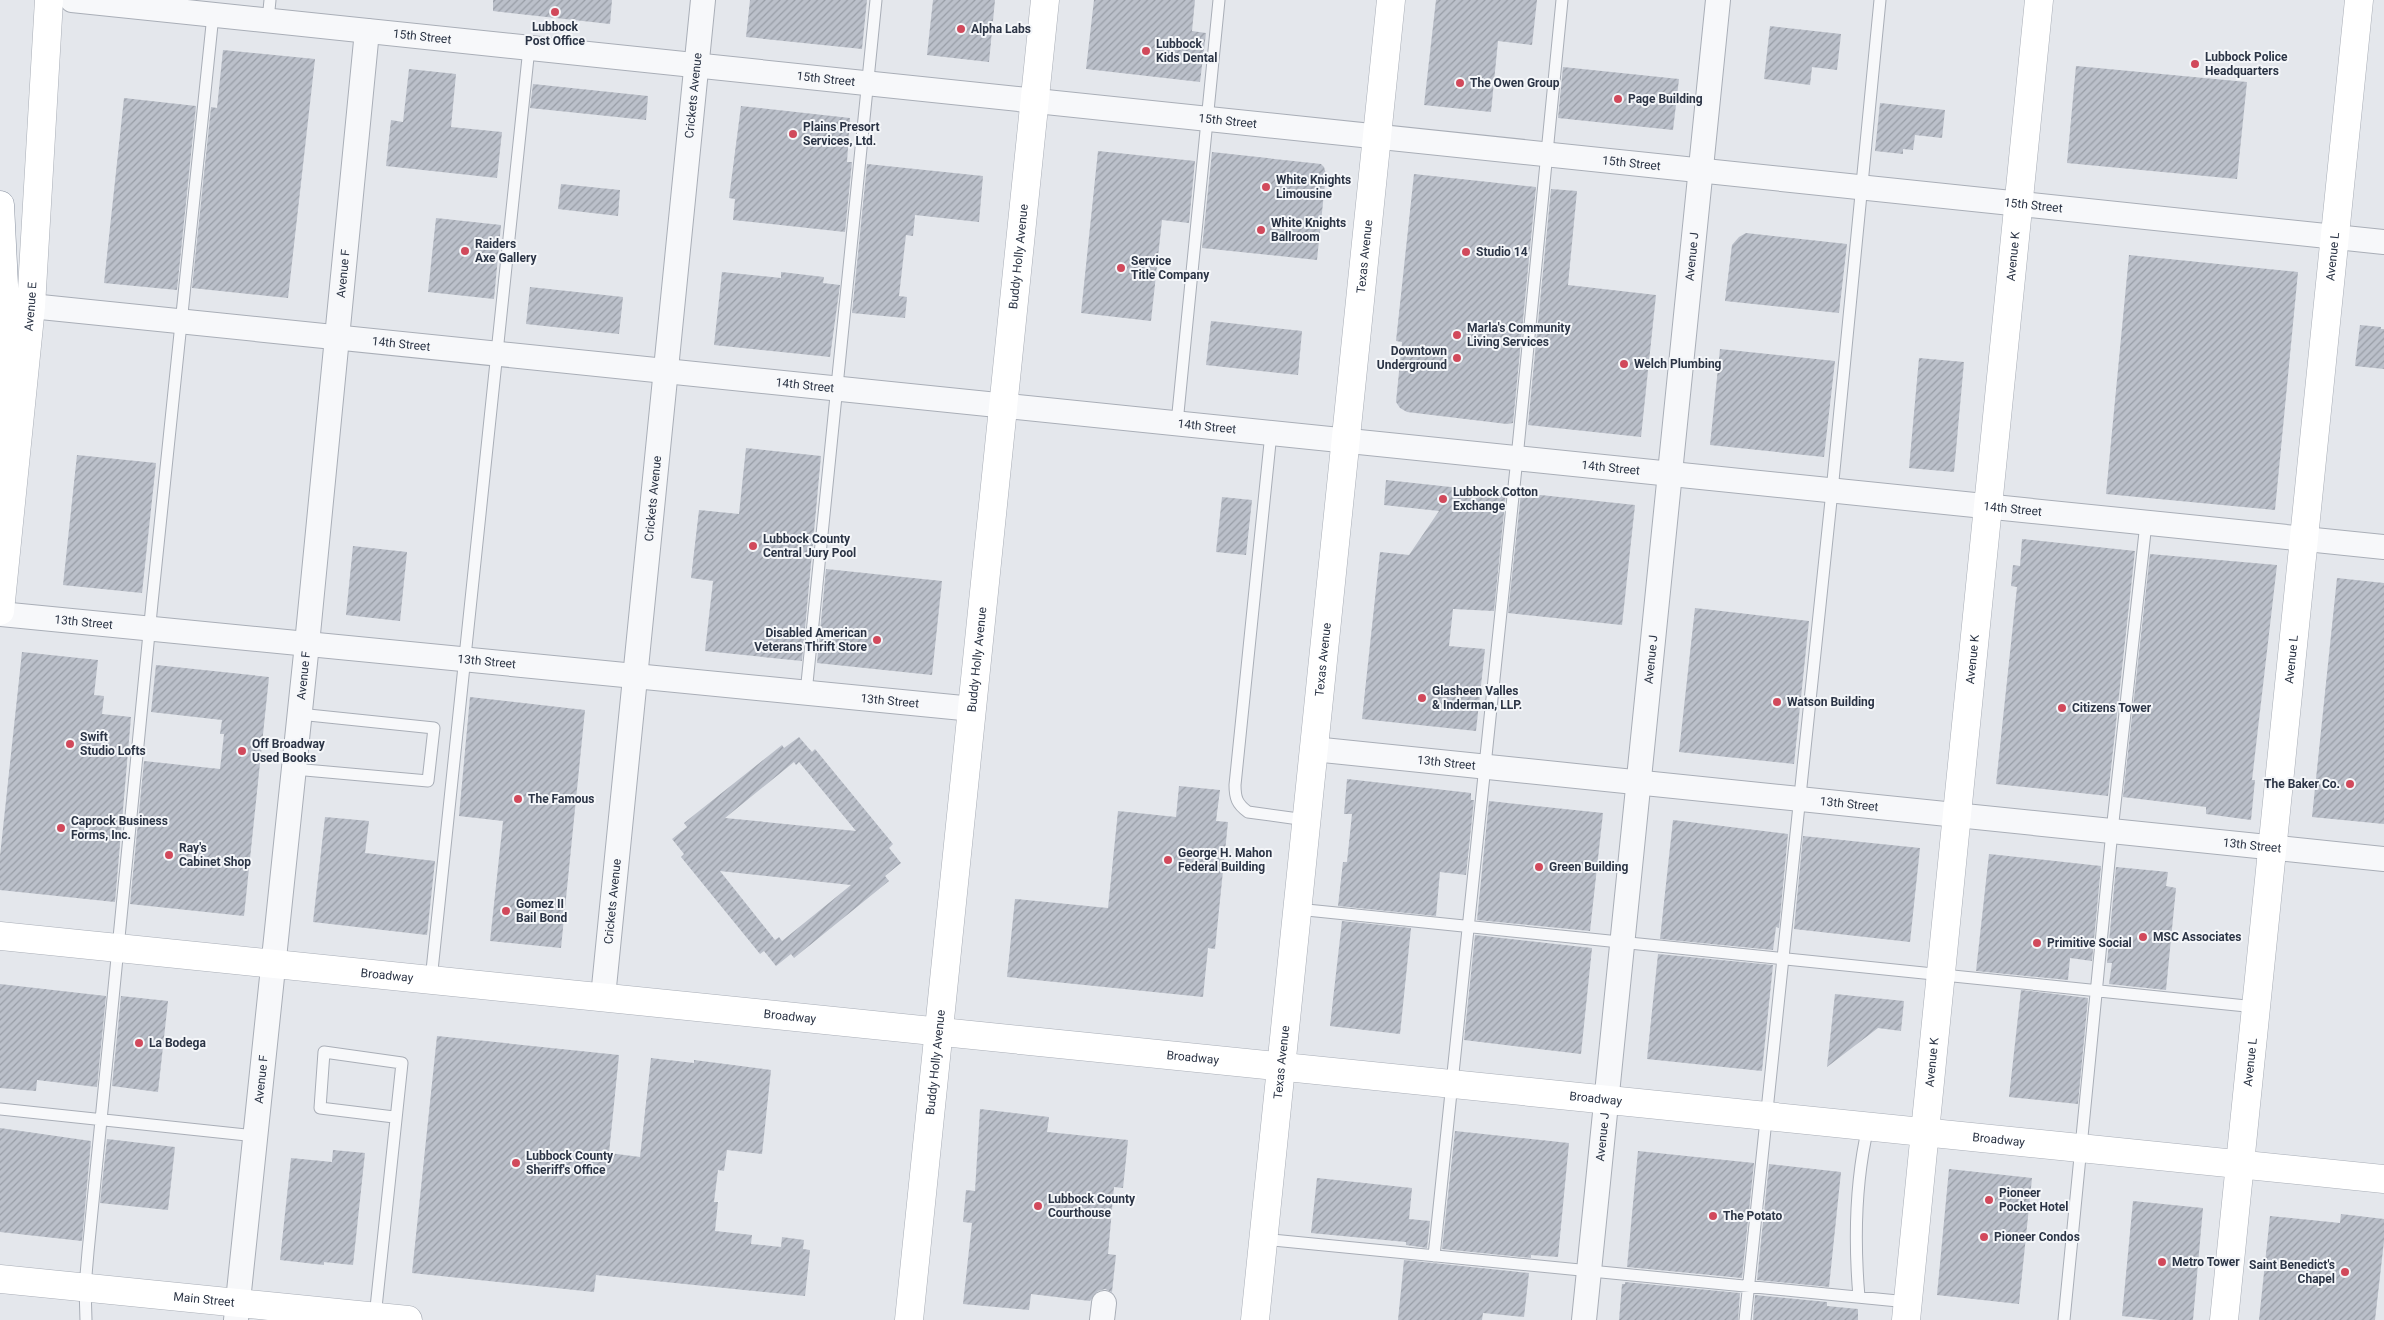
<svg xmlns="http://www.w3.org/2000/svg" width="2384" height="1320" font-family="Roboto,sans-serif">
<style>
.building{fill:url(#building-hatch);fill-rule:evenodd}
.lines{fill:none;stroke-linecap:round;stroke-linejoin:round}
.lane-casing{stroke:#a9aeb7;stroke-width:13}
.street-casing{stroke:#a9aeb7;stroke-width:26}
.secondary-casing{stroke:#a9aeb7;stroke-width:29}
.highway-casing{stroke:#8b94a3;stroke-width:29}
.lane{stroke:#f7f8fa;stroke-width:11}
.street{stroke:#f7f8fa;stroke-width:24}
.secondary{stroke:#fff;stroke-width:28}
.highway{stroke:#fff;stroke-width:28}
.poi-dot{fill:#d1495b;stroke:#f4f6f9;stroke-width:2}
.labels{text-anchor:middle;stroke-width:4;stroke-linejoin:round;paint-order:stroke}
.poi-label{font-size:12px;font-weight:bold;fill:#2b3445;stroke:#f4f6f9;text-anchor:start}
.street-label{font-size:12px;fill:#2b3445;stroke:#f4f6f9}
</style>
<defs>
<pattern id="building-hatch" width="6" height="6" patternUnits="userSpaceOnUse" patternTransform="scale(1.25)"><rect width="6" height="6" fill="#bbc0ca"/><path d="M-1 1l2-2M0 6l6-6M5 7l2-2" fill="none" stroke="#989da6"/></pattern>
</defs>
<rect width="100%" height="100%" fill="#e4e7ec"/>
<!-- building -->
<path class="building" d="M493 0H612L610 24 493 11Z
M750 0H867L862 49 746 37Z
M933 0H995L989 62 927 55Z
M1094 0H1195L1192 31 1206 33 1200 82 1086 69Z
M1436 0H1537L1532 45 1498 41 1491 112 1424 105Z
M1770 26 1841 34 1837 70 1812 67 1810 85 1764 79Z
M223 50 315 59 288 298 192 288 211 107 217 108Z
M2076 66 2247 82 2237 179 2067 163Z
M1563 67 1679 79 1673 130 1558 118Z
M409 69 456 74 451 127 502 132 497 178 386 166 391 120 403 122Z
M533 84 648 96 646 120 530 108Z
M124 98 196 106 177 290 104 283Z
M1880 103 1945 110 1942 138 1915 135 1913 150 1903 149V154L1875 151Z
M741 106 850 118 847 162H852L845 232 733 220 735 199 729 198Z
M1098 151 1195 161 1189 223 1162 220 1151 321 1081 313Z
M1212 152 1321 164 1324 167 1326 174 1317 260 1202 248Z
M867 164 983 176 979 222 915 215 913 236 906 235 899 296 907 297 905 318 852 313Z
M1414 174 1536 187 1513 423 1507 424 1407 412 1400 408 1396 402 1402 342 1396 341Z
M561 184 620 190 618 216 558 209Z
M1551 189 1577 191 1568 285 1656 295 1641 437 1528 425Z
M436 218 501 225 494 299 428 292Z
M1746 233 1847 244 1839 313 1725 301 1732 245 1739 237Z
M2129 255 2298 272 2275 510 2106 494Z
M722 272 781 278V272L824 277 823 283 840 285 830 357 714 345Z
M530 287 623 297 619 334 526 324Z
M1211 321 1302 331 1298 375 1206 365Z
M2360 325 2381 327V329H2384V369L2355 366Z
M1720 349 1835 361 1824 457 1710 445Z
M1919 358 1964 362 1954 472 1909 468Z
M746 448 821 456 802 661 705 651 713 581 691 578 699 510 739 514Z
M77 455 156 463 142 593 63 585Z
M1386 480 1506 493 1494 611 1453 609 1449 646 1485 649 1476 731 1362 719 1380 552 1409 555 1439 511 1384 505Z
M1521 493 1635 505 1622 625 1508 613Z
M1222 497 1252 500 1246 555 1216 552Z
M2022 539 2135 551 2108 796 1996 784 2017 587 2011 586 2013 565 2020 566Z
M353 546 407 552 400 621 346 615Z
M2150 554 2277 565 2252 780H2255L2251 820 2206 814V807L2123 797Z
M826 569 942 581 932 675 817 663Z
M2337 578 2384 583V824L2312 817Z
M1695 608 1809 621 1794 764 1679 752Z
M22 652 98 660 94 695 104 696 102 714 131 717 115 902 0 890V856Z
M156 665 269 677 244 916 130 904 144 761 220 769 224 734H220L222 720 151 712Z
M470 697 585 710 561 948 490 941 503 821 459 816Z
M799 737 812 752 815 749 893 844 889 848 901 863 885 876 889 881 794 958 791 954 776 966 764 951 760 954 681 857 684 854 672 839 687 827 684 823 782 745 784 748ZM794 762 796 765 799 762 856 831 725 818ZM720 871 851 885 782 941 779 937 775 940Z
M1347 779 1471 793V800H1474L1466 875 1440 872 1436 916 1338 906 1343 862H1347L1352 814H1344Z
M1179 786 1220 790 1216 821 1228 822 1215 949 1208 948 1203 997 1007 977 1015 899 1108 908 1118 811 1176 817Z
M1489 801 1603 813 1590 931 1477 920Z
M325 817 369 821 365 853 435 861 427 935 313 922Z
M1673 820 1788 834 1779 928 1776 927 1773 950 1660 939Z
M1803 836 1920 848 1910 942 1794 929Z
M1989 854 2101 866 2092 961 2070 958 2068 980 1976 971Z
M2116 867 2168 872 2166 886 2176 888 2166 990 2109 984 2112 963H2107Z
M1342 921 1411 928 1400 1034 1330 1026Z
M1475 935 1592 948 1581 1054 1464 1040Z
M1658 954 1773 965 1762 1071 1647 1059Z
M0 984 106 996 97 1087 37 1080 36 1091 0 1088Z
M2021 990 2088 998 2078 1104 2009 1097Z
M1835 994 1904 1001 1901 1031 1878 1028 1827 1067Z
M121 996 168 1001 158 1092 112 1086Z
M437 1036 619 1055 609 1153 640 1157 651 1058 694 1063V1060L771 1070 762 1154 727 1150 724 1171 718 1170 714 1202H718L715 1231 752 1235 751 1244 781 1247 782 1237 804 1240 803 1249 810 1250 805 1296 596 1275 594 1292 412 1273Z
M980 1109 1049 1117 1047 1132 1128 1140 1123 1188 1114 1187 1108 1254 1116 1255 1112 1292 1105 1289 1098 1291 1090 1301 1031 1294 1029 1310 963 1304 972 1223 963 1222 966 1190 975 1191Z
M0 1128 91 1141 82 1241 0 1232Z
M1455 1131 1569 1143 1558 1257 1531 1255V1258L1442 1249Z
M107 1139 175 1147 168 1210 100 1203Z
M333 1150 365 1153 353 1265 324 1262V1265L280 1260 291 1158 332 1162Z
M1638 1151 1754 1163 1742 1278 1627 1267Z
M1769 1164 1841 1172 1829 1287 1757 1280Z
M1949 1169 2032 1178 2019 1304 1937 1295Z
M1317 1178 1412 1188 1409 1219 1430 1221 1427 1248 1406 1245V1242L1311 1233Z
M2133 1201 2203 1208 2193 1320H2159L2122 1316Z
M2341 1214 2384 1219V1241L2375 1320H2259L2270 1216 2340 1223Z
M1404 1260 1529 1273 1524 1317 1483 1313 1482 1320H1398Z
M1625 1282 1740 1293 1738 1320H1619L1622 1284H1625Z
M1755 1295 1827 1302V1306L1858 1309V1320H1753Z"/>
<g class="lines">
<!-- lane casing -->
<g class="lane-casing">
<path id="lane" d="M268 20 270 0
M1177 423 1219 0
M1271 433 1235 785C1235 798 1237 804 1248 812L1306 820
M806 693 876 0
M294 769 428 781 434 728 299 714
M1297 909 2256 1007
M431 980C463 669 494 358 529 48
M0 1109 256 1136
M1263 1239 1908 1302
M1434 1256 1517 458 1562 0
M1859 1297C1854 1239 1855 1183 1868 1127
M375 1317 402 1063 324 1052 320 1108 394 1117
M86 1320 85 1287 88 1252 152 603 213 15
M1745 1320 1832 491 1880 0
M2064 1320 2112 831 2146 523"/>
</g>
<!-- street casing -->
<g class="street-casing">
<g id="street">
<path id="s1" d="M72 0 2384 242"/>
<path id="s2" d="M31 306 2384 547"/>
<path id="s3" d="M0 614 973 709"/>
<path id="s4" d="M1313 749 2384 859"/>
<path id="s5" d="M603 997 703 0"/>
<path id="s6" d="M236 1320 307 644 367 31"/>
<path d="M1102 1320 1104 1303"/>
<path id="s7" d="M1584 1320 1718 0"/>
</g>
</g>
<!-- secondary casing -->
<g class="secondary-casing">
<g id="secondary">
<path id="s8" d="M0 611 31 306 49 0"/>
<path id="s9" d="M0 936 2384 1179"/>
<path id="s10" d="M0 1279 408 1320"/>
<path id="s11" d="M909 1320 1045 0"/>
<path id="s12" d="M1255 1320 1391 0"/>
<path id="s13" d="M1906 1320 2039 0"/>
<path id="s14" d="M2224 1320 2359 0"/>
</g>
</g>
<!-- highway casing -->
<g class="highway-casing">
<path id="highway" d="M0 205 4 285V372L0 473"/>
</g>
<!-- lane -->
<use href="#lane" class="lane"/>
<!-- street -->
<use href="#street" class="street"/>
<!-- secondary -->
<use href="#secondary" class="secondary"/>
<!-- highway -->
<use href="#highway" class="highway"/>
</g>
<!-- markers -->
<g class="poi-dot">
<circle cx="555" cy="12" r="5"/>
<circle cx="961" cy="29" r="5"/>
<circle cx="1146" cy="51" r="5"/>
<circle cx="2195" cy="64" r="5"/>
<circle cx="1460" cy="83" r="5"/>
<circle cx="1618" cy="99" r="5"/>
<circle cx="793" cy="134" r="5"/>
<circle cx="1266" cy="187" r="5"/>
<circle cx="1261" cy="230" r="5"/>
<circle cx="465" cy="251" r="5"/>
<circle cx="1466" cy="252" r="5"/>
<circle cx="1121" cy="268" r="5"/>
<circle cx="1457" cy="335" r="5"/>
<circle cx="1457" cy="358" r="5"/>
<circle cx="1624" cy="364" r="5"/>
<circle cx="1443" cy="499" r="5"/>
<circle cx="753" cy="546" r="5"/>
<circle cx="877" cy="640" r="5"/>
<circle cx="1422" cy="698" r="5"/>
<circle cx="1777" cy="702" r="5"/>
<circle cx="2062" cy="708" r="5"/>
<circle cx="70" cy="744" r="5"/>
<circle cx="242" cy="751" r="5"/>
<circle cx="2350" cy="784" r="5"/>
<circle cx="518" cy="799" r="5"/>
<circle cx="61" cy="828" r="5"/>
<circle cx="169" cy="855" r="5"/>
<circle cx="1168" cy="860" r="5"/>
<circle cx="1539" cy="867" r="5"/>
<circle cx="506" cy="911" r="5"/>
<circle cx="2143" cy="937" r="5"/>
<circle cx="2037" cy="943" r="5"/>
<circle cx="139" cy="1043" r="5"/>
<circle cx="516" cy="1163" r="5"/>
<circle cx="1989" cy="1200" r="5"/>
<circle cx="1038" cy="1206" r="5"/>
<circle cx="1713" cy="1216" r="5"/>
<circle cx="1984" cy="1237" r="5"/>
<circle cx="2162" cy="1262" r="5"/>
<circle cx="2345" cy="1272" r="5"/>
</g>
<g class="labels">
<!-- poi labels -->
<g class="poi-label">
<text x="555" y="31" text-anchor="middle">Lubbock<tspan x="555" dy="14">Post Office</tspan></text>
<text x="971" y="33">Alpha Labs</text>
<text x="1156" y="48">Lubbock<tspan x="1156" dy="14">Kids Dental</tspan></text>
<text x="2205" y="61">Lubbock Police<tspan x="2205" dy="14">Headquarters</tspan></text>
<text x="1470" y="87">The Owen Group</text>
<text x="1628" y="103">Page Building</text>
<text x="803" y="131">Plains Presort<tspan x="803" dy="14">Services, Ltd.</tspan></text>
<text x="1276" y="184">White Knights<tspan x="1276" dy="14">Limousine</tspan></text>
<text x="1271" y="227">White Knights<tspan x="1271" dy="14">Ballroom</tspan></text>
<text x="475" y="248">Raiders<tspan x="475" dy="14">Axe Gallery</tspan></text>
<text x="1476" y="256">Studio 14</text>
<text x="1131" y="265">Service<tspan x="1131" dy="14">Title Company</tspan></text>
<text x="1467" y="332">Marla's Community<tspan x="1467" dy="14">Living Services</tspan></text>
<text x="1447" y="355" text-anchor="end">Downtown<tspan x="1447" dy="14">Underground</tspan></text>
<text x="1634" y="368">Welch Plumbing</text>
<text x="1453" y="496">Lubbock Cotton<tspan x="1453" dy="14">Exchange</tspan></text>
<text x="763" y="543">Lubbock County<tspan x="763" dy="14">Central Jury Pool</tspan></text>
<text x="867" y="637" text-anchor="end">Disabled American<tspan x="867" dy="14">Veterans Thrift Store</tspan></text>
<text x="1432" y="695">Glasheen Valles<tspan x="1432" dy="14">&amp; Inderman, LLP.</tspan></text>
<text x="1787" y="706">Watson Building</text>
<text x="2072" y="712">Citizens Tower</text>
<text x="80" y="741">Swift<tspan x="80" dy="14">Studio Lofts</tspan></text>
<text x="252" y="748">Off Broadway<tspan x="252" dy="14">Used Books</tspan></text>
<text x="2340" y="788" text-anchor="end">The Baker Co.</text>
<text x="528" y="803">The Famous</text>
<text x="71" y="825">Caprock Business<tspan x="71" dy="14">Forms, Inc.</tspan></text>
<text x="179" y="852">Ray's<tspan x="179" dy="14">Cabinet Shop</tspan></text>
<text x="1178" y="857">George H. Mahon<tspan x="1178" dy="14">Federal Building</tspan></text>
<text x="1549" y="871">Green Building</text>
<text x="516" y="908">Gomez II<tspan x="516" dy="14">Bail Bond</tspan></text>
<text x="2153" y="941">MSC Associates</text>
<text x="2047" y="947">Primitive Social</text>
<text x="149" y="1047">La Bodega</text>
<text x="526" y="1160">Lubbock County<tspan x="526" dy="14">Sheriff's Office</tspan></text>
<text x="1999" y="1197">Pioneer<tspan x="1999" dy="14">Pocket Hotel</tspan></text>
<text x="1048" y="1203">Lubbock County<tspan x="1048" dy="14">Courthouse</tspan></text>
<text x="1723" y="1220">The Potato</text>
<text x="1994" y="1241">Pioneer Condos</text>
<text x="2172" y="1266">Metro Tower</text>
<text x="2335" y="1269" text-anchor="end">Saint Benedict's<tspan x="2335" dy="14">Chapel</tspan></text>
</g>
<!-- street labels -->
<g class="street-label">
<text dy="4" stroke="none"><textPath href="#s1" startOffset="352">15th Street</textPath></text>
<text dy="4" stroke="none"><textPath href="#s1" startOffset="758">15th Street</textPath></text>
<text dy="4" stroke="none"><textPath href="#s5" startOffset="906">Crickets Avenue</textPath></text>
<text dy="4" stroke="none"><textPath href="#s1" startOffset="1162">15th Street</textPath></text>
<text dy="4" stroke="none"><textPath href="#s1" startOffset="1568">15th Street</textPath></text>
<text dy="4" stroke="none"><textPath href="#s1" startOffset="1972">15th Street</textPath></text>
<text dy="4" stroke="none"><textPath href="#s11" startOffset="1069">Buddy Holly Avenue</textPath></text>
<text dy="4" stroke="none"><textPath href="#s12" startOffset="1069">Texas Avenue</textPath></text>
<text dy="4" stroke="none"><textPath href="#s7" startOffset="1069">Avenue J</textPath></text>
<text dy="4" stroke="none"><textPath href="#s13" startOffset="1069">Avenue K</textPath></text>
<text dy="4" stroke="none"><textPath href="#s14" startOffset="1069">Avenue L</textPath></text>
<text dy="4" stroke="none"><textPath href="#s6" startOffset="1052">Avenue F</textPath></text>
<text dy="4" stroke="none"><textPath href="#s8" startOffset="306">Avenue E</textPath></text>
<text dy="4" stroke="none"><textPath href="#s2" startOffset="372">14th Street</textPath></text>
<text dy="4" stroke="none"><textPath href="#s2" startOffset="778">14th Street</textPath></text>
<text dy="4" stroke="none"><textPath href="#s2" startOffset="1182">14th Street</textPath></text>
<text dy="4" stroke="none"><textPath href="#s2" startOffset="1588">14th Street</textPath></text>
<text dy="4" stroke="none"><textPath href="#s5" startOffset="501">Crickets Avenue</textPath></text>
<text dy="4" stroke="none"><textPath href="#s2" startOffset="1992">14th Street</textPath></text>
<text dy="4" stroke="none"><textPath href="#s3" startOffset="84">13th Street</textPath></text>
<text dy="4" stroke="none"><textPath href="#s11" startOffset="664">Buddy Holly Avenue</textPath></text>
<text dy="4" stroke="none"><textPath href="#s12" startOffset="664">Texas Avenue</textPath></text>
<text dy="4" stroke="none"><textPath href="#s7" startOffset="664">Avenue J</textPath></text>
<text dy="4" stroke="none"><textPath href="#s13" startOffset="664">Avenue K</textPath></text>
<text dy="4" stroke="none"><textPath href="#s14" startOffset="664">Avenue L</textPath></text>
<text dy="4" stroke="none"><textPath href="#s3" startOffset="489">13th Street</textPath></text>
<text dy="4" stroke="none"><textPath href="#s6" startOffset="648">Avenue F</textPath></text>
<text dy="4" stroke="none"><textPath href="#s3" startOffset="894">13th Street</textPath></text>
<text dy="4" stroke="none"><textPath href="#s4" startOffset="134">13th Street</textPath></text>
<text dy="4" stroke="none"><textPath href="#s4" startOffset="539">13th Street</textPath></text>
<text dy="4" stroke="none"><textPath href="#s4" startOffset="944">13th Street</textPath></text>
<text dy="4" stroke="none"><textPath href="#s5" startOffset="96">Crickets Avenue</textPath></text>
<text dy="4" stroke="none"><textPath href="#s9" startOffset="389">Broadway</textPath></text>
<text dy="4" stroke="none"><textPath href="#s9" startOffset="794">Broadway</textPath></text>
<text dy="4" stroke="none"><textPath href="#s9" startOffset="1199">Broadway</textPath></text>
<text dy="4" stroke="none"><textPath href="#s11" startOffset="259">Buddy Holly Avenue</textPath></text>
<text dy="4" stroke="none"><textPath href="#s12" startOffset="259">Texas Avenue</textPath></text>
<text dy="4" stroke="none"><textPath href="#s13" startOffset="259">Avenue K</textPath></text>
<text dy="4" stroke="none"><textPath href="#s14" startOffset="259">Avenue L</textPath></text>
<text dy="4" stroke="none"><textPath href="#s6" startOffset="242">Avenue F</textPath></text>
<text dy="4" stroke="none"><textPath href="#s9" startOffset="1604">Broadway</textPath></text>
<text dy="4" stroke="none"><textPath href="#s7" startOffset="184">Avenue J</textPath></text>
<text dy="4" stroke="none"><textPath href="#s9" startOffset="2009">Broadway</textPath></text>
<text dy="4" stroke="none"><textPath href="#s10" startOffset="205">Main Street</textPath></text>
</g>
</g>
</svg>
